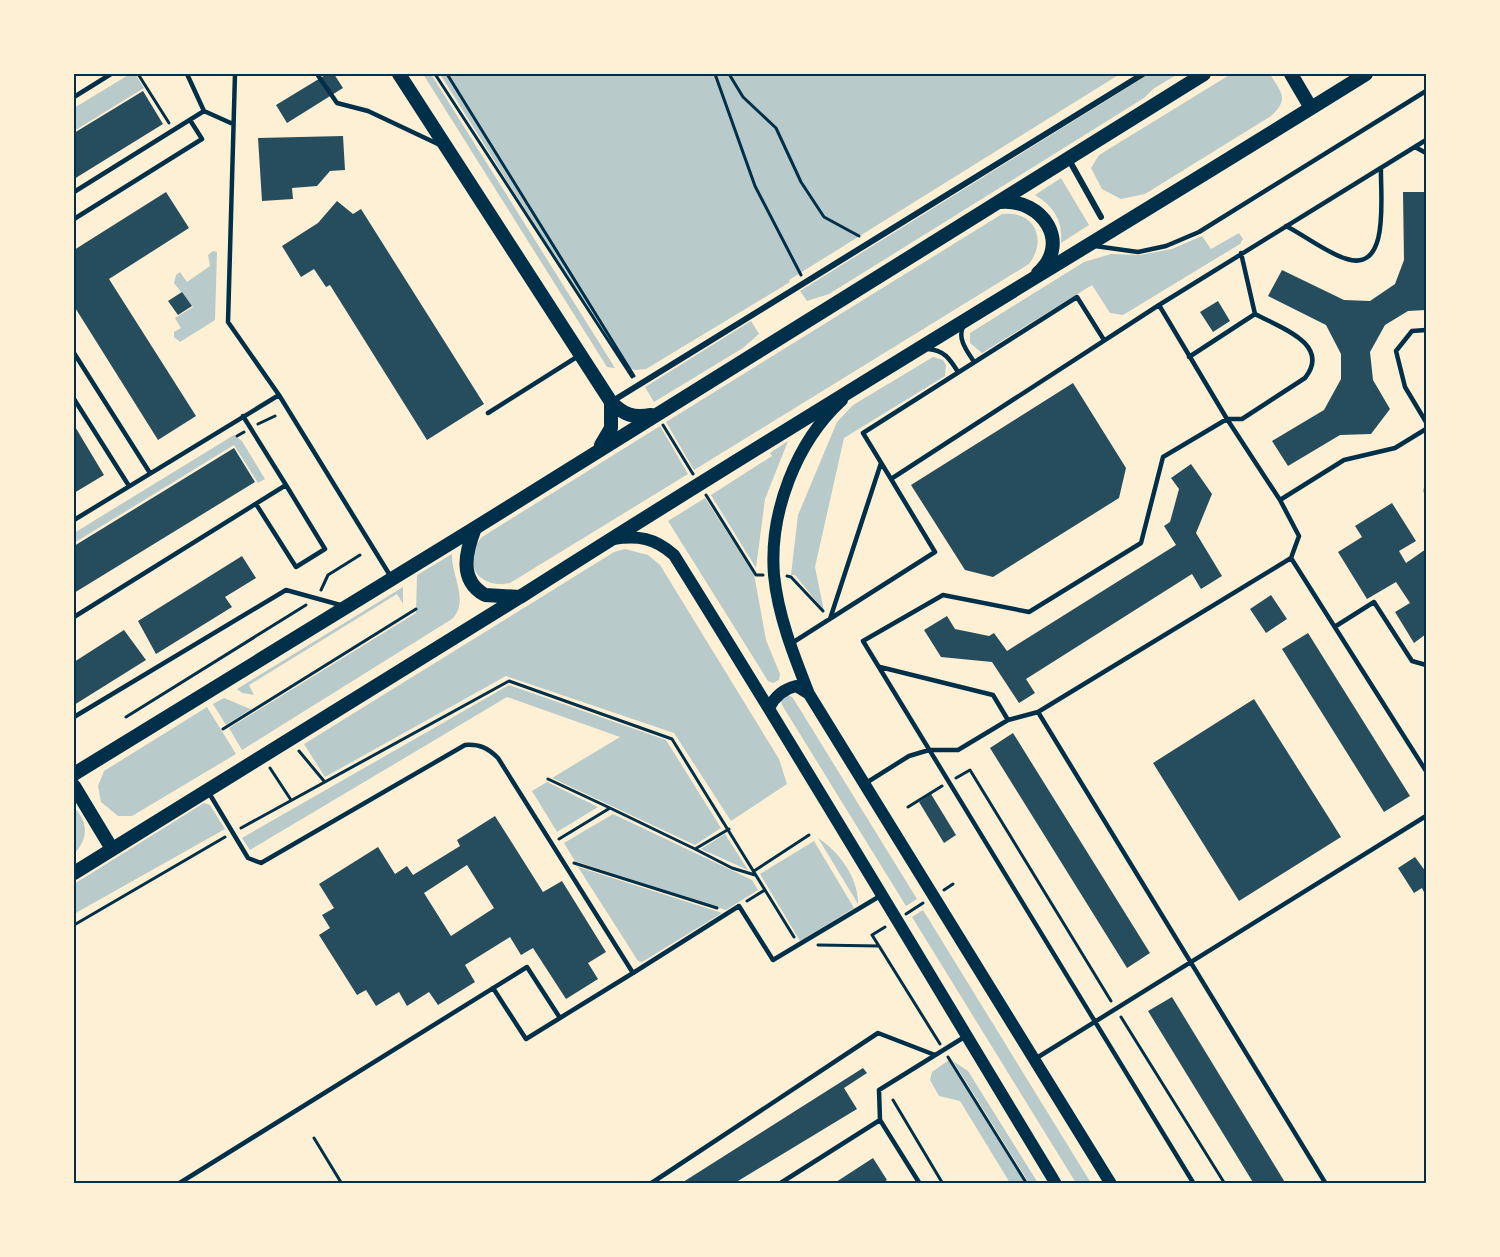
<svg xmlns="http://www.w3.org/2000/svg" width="1500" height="1257" font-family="Helvetica,sans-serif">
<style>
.green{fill:#b9caca}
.building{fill:#264d5e;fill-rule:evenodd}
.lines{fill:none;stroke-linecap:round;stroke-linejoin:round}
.path{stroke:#003049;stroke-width:3}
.service{stroke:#003049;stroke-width:4.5}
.minor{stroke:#003049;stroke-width:6}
.secondary{stroke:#003049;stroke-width:12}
.primary{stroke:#003049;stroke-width:14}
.neatline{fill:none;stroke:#003049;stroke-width:2}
</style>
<rect width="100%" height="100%" fill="#fdf0d5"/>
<!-- green -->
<path class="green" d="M130 74H135L144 88 74 131V108Z
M423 74H431L615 368 607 367Z
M440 74H1120L789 280 790 282 646 369 635 370 623 366Z
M1149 74H1178L1153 89 1144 98 829 294 807 301 800 291Z
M1231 74H1270C1281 93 1290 98 1271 116L1145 194 1121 199 1102 189 1091 168 1099 155Z
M1061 178 1089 225 1061 243C1063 220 1053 206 1035 195Z
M1002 214C1034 210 1048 239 1029 264L694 470 666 422Z
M1239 233 1243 239 1240 244 1123 315 1110 313 1092 285 982 353 970 343V333L1084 262 1111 254 1140 255 1172 249 1202 236 1211 249Z
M213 251 217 252 215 320 180 342 174 337V332L181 328 175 318 193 307 174 283 176 275 180 272 187 282 210 266 208 255Z
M751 321 759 334 743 348 654 402 645 387Z
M933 357 943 360 946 365 945 376 844 438 815 567 824 611 795 575H791L798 515 837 422 853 405Z
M660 426 688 474 510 583C477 590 461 561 482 537Z
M234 435 242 441 265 479 258 483 234 445 74 543V533Z
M788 441 765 499 756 568 711 495 772 456 770 453Z
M705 498 754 574 766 640 780 674 779 680 773 683 768 681 668 521Z
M625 549 648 555 660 565 779 759 787 784 731 821 674 733 506 676 325 777 304 744 614 552Z
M452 554C451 576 470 601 452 619L242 750 229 728 416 613 417 575Z
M403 587V604L397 594 249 685 254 695 242 693 237 689Z
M509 685 666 740 721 828 695 845 552 778 620 737 507 697 250 850 242 838Z
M787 694 793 698 917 899 906 906 782 705 781 701Z
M224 698 248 708 251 709 226 725 213 704Z
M207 707 236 754 132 816H118L101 802 98 786 104 771Z
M547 782 598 807 557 832 532 791Z
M204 803 210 805 225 829 74 914V884Z
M74 808C89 821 88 840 74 854Z
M613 814 752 880 758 890 726 910 575 861 564 843Z
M725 834 748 870 701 849Z
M818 838C839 851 859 879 858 904Z
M814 841 854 908 800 941 760 874Z
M578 867 722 913 642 962 638 961Z
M923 910 1091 1183H1076L912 917Z
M949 1060 1025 1183H1010L960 1101 939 1096 930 1080 932 1072Z
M953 1061 968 1071 1038 1183H1029Z"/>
<!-- building -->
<path class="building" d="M327 74H334L343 88 287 123 276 105Z
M143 91 163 124 74 179V133Z
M343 136 345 170 330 171 317 186 292 188 293 199 262 201 258 138Z
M166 192 189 228 109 279 196 416 158 440 74 306V250Z
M1403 192H1426V310L1408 311 1385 325 1370 352 1373 380 1390 409 1371 434 1340 435 1288 466 1272 441 1324 410 1341 379V354L1326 325 1268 296 1282 270 1344 300 1370 301 1395 284 1404 260Z
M337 201 353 214 361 209 484 404 427 440 330 285 326 287 314 269 301 277 282 246 318 223Z
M182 292 192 306 178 315 168 301Z
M1218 301 1230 321 1213 332 1200 312Z
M1073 383 1126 468 1119 498 993 577 965 570 911 485Z
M74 425 104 475 74 493Z
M234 448 255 482 74 593V546Z
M1191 464 1212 494 1196 533 1222 576 1201 589 1192 574 1026 679 1035 693 1019 703 992 662 941 657 924 630 947 616 955 629 989 636 994 633 1007 651 1176 545 1164 526 1170 522 1179 489 1171 478Z
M1392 503 1416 541 1399 551 1406 563 1426 549V634L1414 643 1395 612 1410 603 1396 582 1367 599 1338 552 1362 537 1355 526Z
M242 556 256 578 225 597 232 607 156 654 138 621Z
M1271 595 1287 619 1266 633 1250 609Z
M124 630 146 660 74 705V662Z
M1308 633 1410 796 1384 812 1282 649Z
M1254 699 1341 837 1239 901 1153 763Z
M1013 733 1150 953 1127 968 990 748Z
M931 794 956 835 944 843 919 802Z
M495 816 543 892 562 881 606 952 588 963 598 979 566 999 533 948 521 955 510 937 465 965 475 982 438 1005 429 992 407 1006 399 992 376 1006 366 990 357 995 319 935 330 928 322 915 334 908 319 884 378 847 395 874 407 866 413 875 460 846 457 840ZM467 865 494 908 451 936 424 893Z
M1415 857 1426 872V896L1422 888 1414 893 1398 868Z
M1172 997 1286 1184H1254L1148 1011Z
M863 1068 867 1073 844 1088 857 1109 733 1184H680Z
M873 1158 887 1180 881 1184H833Z"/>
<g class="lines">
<!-- path -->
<path class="path" d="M138 74 169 123
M435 74 632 377
M447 74 634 376
M715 74 755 186 801 275
M729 74 743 97 776 128 801 182 824 217 859 236
M258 424 275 416
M663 425 693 474
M237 436 244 432
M706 495 756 575H763
M787 576 791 577 823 611
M321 590 328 575 360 555
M126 717 306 605
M223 729 416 609
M299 751 324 781
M270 768 291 800
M956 778 970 770 1111 1001
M548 779 610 808
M908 807 942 786
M241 828 509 681 672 739 765 890 747 901
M559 839 610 808 695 849 729 829
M695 849 732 868 755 875
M574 863 717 908
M754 871 809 835
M765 890 794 937
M944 890 953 884
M906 914 923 903
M74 925 225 837
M818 945 879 946 872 935 885 927
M879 946 940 1044
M1121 1017 1225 1184
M948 1057 1027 1184
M893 1100 943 1184
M314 1138 342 1184"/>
<!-- service -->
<path class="service" d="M187 74 204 111 233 124
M235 74 228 322 279 395 391 577
M317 74 337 103 368 111 440 145
M74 97 111 74
M1415 147 1426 153
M74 192 204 111
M74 219 202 139 190 120
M1286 226C1304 235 1328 254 1347 259 1391 273 1380 193 1381 168
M1095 246 1138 252 1166 246 1199 232 1426 91
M1159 305 1227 419H1242L1305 378C1332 344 1279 327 1255 314L1241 253
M963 327C957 339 968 352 974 362
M1426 330 1412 331 1396 351 1405 387 1426 422
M928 349C944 350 950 359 958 372
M74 353 150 473
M1189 357 1255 314
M74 399 129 486
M488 413 580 355
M891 479 863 433 1077 297 1104 340
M1426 489V492
M1280 500 1344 460 1395 448 1426 429
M256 504 296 567 325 549 286 485
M74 520 279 395
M1291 558 1426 771
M74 617 286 485 243 416
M830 619 881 463
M1336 626 1374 602 1412 661 1426 665
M792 643 935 552 891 479 1159 305 1426 140
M880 667 993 695 1008 720
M1038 712 1291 558 1299 536 1280 500 1227 419 1163 457 1141 543 1029 612 943 595 863 641 1194 1184
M74 717 286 590 344 606
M866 783 909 756 929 750H958L1008 720 1038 712 1326 1184
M209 793 248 858 261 863 465 745C480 744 488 748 498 758L633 973 739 906 773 960 880 896
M493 988 526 1039 560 1018
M1035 1059 1426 816
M178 1184 527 967 560 1018 633 973
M650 1184 878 1033 935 1055
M779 1184 880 1120
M920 1184 880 1120 879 1090 966 1036"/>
<!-- minor -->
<path class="minor" d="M1068 158 1101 217
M611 402 1143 74"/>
<!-- secondary -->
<path class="secondary" d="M842 400C796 442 769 513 774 575 778 616 794 656 809 694L1111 1184
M613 539C638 535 655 538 674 555 804 763 929 974 1056 1184
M769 708C775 696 783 689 796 686L809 694"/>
<!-- primary -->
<path class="primary" d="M399 74 611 402C624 415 633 418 651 415
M1291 74 1311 108
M1001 202C1044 199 1071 244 1038 273
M601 445 611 428V402
M475 528C466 551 458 580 485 595L520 597C800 418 1085 249 1366 74
M74 774 475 528 1204 74
M74 786 112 849
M74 873 518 598"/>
</g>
<!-- border -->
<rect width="1500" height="1257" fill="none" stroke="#fdf0d5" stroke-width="150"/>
<rect x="75" y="75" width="1350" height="1107" class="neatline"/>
</svg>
